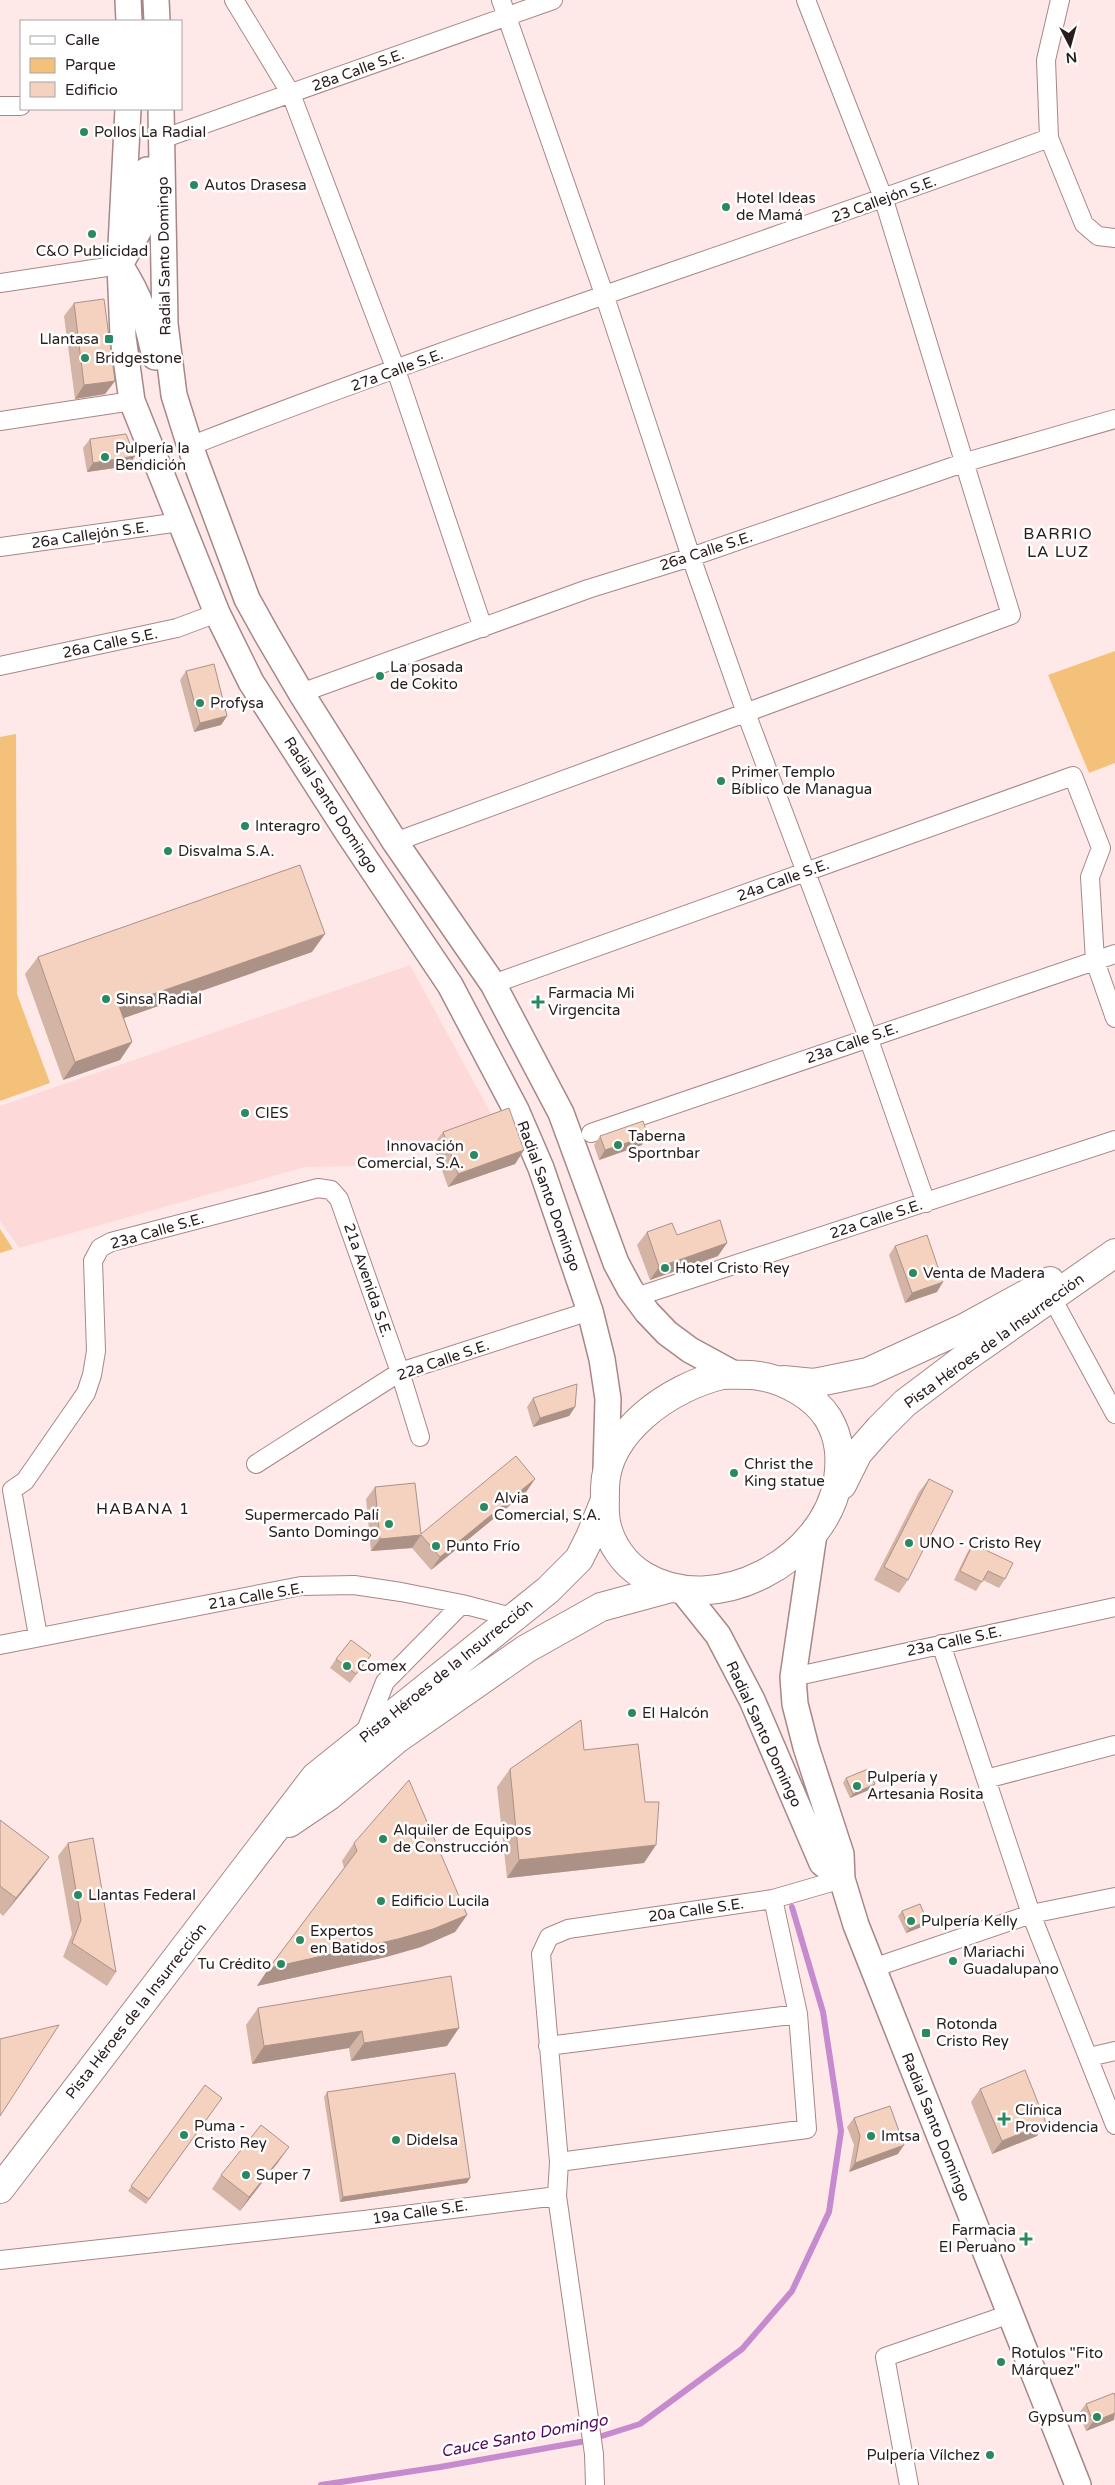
<svg xmlns="http://www.w3.org/2000/svg" width="1115" height="2485" font-family="'Varela Round',sans-serif">
<style>
.built{fill:#fddad9}
.green{fill:#f3c179}
.lines{fill:none;stroke-linecap:round;stroke-linejoin:round}
.stream{stroke:#c68ace;stroke-width:6}
.street-casing{stroke:#a78787;stroke-width:20}
.secondary-casing{stroke:#a78787;stroke-width:28}
.primary-casing{stroke:#a78787;stroke-width:30}
.street{stroke:#fff;stroke-width:18}
.secondary{stroke:#fff;stroke-width:25}
.primary{stroke:#fff;stroke-width:28}
.wall{fill:#d3b4a5}
.shaded-wall{fill:#ac9286}
.building{fill:#f5d1c0;stroke:#ac9286}
.poi-dot{fill:#2b8961;stroke:#fff;stroke-width:2}
.labels{text-anchor:middle;stroke-width:5;stroke-linejoin:round;paint-order:stroke}
.street-label{font-size:15px;fill:#281c1c;stroke:#fff}
.poi-label{font-size:15px;fill:#281c1c;stroke:#fff;text-anchor:start}
.neighbourhood-label{font-size:16px;letter-spacing:1px;fill:#281c1c;stroke:#fff}
.water-label{font-size:16px;font-style:italic;fill:#54065e;stroke:#fff}
</style>
<rect width="100%" height="100%" fill="#fee9e8"/>
<!-- built -->
<path class="built" d="M410 965 494 1119 361 1166 305 1167 19 1248 0 1221V1106Z"/>
<!-- green -->
<path class="green" d="M1115 651V763L1089 773 1048 675Z
M16 734 17 994 50 1083 0 1101V737Z
M0 1229 13 1249 0 1253Z"/>
<g class="lines">
<!-- stream -->
<path class="stream" d="M321 2485 440 2467 586 2441 640 2424 742 2349 792 2291 829 2212 841 2131 823 2012 792 1907"/>
<!-- street casing -->
<g class="street-casing">
<path id="street" d="M234 0 291 94 396 370 483 628
M501 0 604 294 691 557 746 713 868 1037 926 1203
M1060 0 1046 60 1049 138 1084 224 1098 236 1115 238
M0 106H21
M162 139 553 0
M0 283 120 265
M0 421 132 401
M190 446C473 335 764 244 1049 138
M0 547 180 522
M0 666 177 628 217 613
M301 693 588 589 691 557 966 462 1115 419
M395 842 1011 615 884 200 806 0
M493 984 1073 776 1101 848 1090 877 1095 961 1115 1018
M591 1133 1115 954
M636 1297 1115 1140
M1052 1298 1115 1414
M256 1464 400 1372 590 1311
M12 1490 25 1481 86 1393 92 1375 96 1351 93 1261 100 1248 111 1242 318 1188 331 1190 339 1199 400 1372 420 1437
M12 1490 38 1636
M941 1644 1031 1914 1115 2125
M0 1645 301 1586 354 1585 401 1592 462 1604 512 1617
M793 1677 1115 1607
M364 1735 385 1682 462 1604
M986 1779 1115 1745
M873 1968 1031 1914 1115 1897
M548 2046 798 2014
M1089 2057 1115 2051
M559 2162 807 2129 798 2014 773 1899
M557 2196 594 2454 595 2485
M0 2260 364 2220 557 2196 559 2162 541 1954 549 1937 568 1929 773 1899 842 1879
M909 2485 885 2357 1010 2314"/>
</g>
<!-- secondary casing -->
<g class="secondary-casing">
<path id="secondary" d="M128 0 129 21
M156 0 157 21
M128 109 120 265 123 337 132 401 217 613 251 682 348 833 450 985 516 1110 541 1168 590 1311 602 1359 608 1399 606 1469
M161 109 165 324 174 395 190 446 247 599 267 635 301 693 395 842 493 984 561 1113 616 1263 630 1289 647 1312 667 1333 690 1350 736 1375
M147 170 146 199 141 226 120 265C142 299 146 318 155 357
M814 1534 793 1677 795 1704 806 1747 841 1854 842 1879 856 1925 1078 2485
M682 1590 718 1635 752 1700 822 1863 842 1879"/>
</g>
<!-- primary casing -->
<g class="primary-casing">
<path id="primary" d="M722 1375C734 1375 747 1374 759 1376 784 1379 815 1397 828 1418 840 1438 841 1458 838 1480 825 1560 716 1619 644 1576 625 1565 610 1544 606 1522 604 1512 605 1499 605 1488 606 1431 671 1387 722 1375Z
M783 1380 814 1383 868 1372 964 1328 1050 1281
M842 1485 858 1453 880 1428 905 1403 962 1360 1115 1253
M289 1823 329 1796 397 1739 526 1649 601 1607 671 1588
M0 2189 315 1777 548 1590 579 1559 590 1537 605 1500"/>
</g>
<!-- street -->
<use href="#street" class="street"/>
<!-- secondary -->
<use href="#secondary" class="secondary"/>
<!-- primary -->
<use href="#primary" class="primary"/>
</g>
<!-- wall -->
<path class="wall" d="M74 303 115 381 105 394 75 399 64 316Z
M90 439 135 456 129 466 87 472 83 448Z
M186 671 227 716 221 725 194 732 180 680Z
M312 952 124 1018 132 1042 120 1060 63 1080 25 974 38 957Z
M443 1132 524 1150 515 1164 448 1187 433 1145Z
M600 1136 642 1145 599 1160 594 1145Z
M647 1232 677 1235 718 1256 650 1280 637 1245Z
M895 1246 937 1292 905 1303 889 1255Z
M533 1398 575 1407 569 1416 533 1427 527 1407Z
M535 1479 526 1492 431 1570 412 1548 371 1551 366 1499 375 1487 421 1534Z
M929 1479 908 1580 899 1593 874 1580 919 1492Z
M973 1544 1005 1579 999 1588 983 1580 976 1591 954 1580 967 1553Z
M371 1655 350 1683 330 1668 336 1659Z
M510 1769 644 1863 507 1878 497 1787Z
M846 1778 875 1784 871 1789 850 1798 843 1783Z
M0 1820 49 1857 36 1875 3 1916 0 1913Z
M68 1843 116 1972 107 1986 63 1957 72 1934 58 1856Z
M354 1843 467 1915 455 1932 421 1947 386 1957 257 1986 269 1968 344 1868 342 1861Z
M902 1911 927 1921 924 1926 906 1933 898 1916Z
M258 2008 447 2046 351 2061 349 2048 252 2064 246 2025Z
M205 2085 222 2098 146 2204 128 2191Z
M980 2089 1046 2123 1037 2136 992 2154 971 2102Z
M327 2092 467 2183 340 2202 324 2097Z
M854 2118 898 2154 849 2172 854 2145 847 2127Z
M279 2161 240 2211 212 2189 221 2175Z
M1115 2396 1114 2420 1086 2431 1079 2413 1086 2404Z"/>
<!-- shaded-wall -->
<path class="shaded-wall" d="M115 381 105 394 75 399 84 385Z
M135 456 129 466 87 472 93 463Z
M227 716 221 725 194 732 200 723Z
M325 934 312 952 107 1024 119 1006Z
M132 1042 120 1060 63 1080 75 1062Z
M648 1136 642 1145 599 1160 605 1150Z
M524 1150 515 1164 448 1187 458 1174Z
M727 1243 718 1256 650 1280 659 1267Z
M943 1282 937 1292 905 1303 912 1293Z
M575 1407 569 1416 533 1427 540 1418Z
M535 1479 526 1492 431 1570 440 1557Z
M421 1535 412 1548 371 1551 380 1539Z
M875 1784 871 1789 850 1798 853 1794Z
M656 1845 644 1863 507 1878 519 1860Z
M49 1857 36 1875 3 1916 16 1898Z
M467 1915 455 1932 421 1947 386 1957 257 1986 269 1968Z
M927 1921 924 1926 906 1933 909 1929Z
M459 2028 447 2046 351 2061 364 2043Z
M362 2031 349 2048 252 2064 264 2046Z
M1046 2123 1037 2136 992 2154 1002 2141Z
M904 2145 898 2154 849 2172 855 2163Z
M289 2147 279 2161 240 2211 249 2197Z
M470 2178 467 2183 340 2202 343 2197Z
M1115 2413 1114 2420 1086 2431 1093 2422Z"/>
<!-- building -->
<path class="building" d="M104 299 115 381 84 385 74 303Z
M126 434 135 456 93 463 90 439Z
M214 664 227 716 200 723 186 671Z
M300 865 325 934 119 1006 132 1042 75 1062 38 957Z
M509 1108 524 1150 458 1174 443 1132Z
M643 1121 648 1136 605 1150 600 1136Z
M720 1220 727 1243 659 1267 647 1232 672 1223 677 1235Z
M927 1235 943 1282 912 1293 895 1246Z
M577 1384 575 1407 540 1418 533 1398Z
M516 1456 535 1479 440 1557 421 1535 380 1539 375 1487 415 1483 421 1534Z
M929 1479 953 1491 908 1580 884 1567Z
M973 1544 1013 1563 1005 1579 988 1571 982 1582 960 1571Z
M351 1640 371 1655 356 1674 336 1659Z
M581 1720 584 1750 638 1744 645 1802H659L656 1845 519 1860 510 1769Z
M868 1769 875 1784 853 1794 846 1778Z
M409 1780 467 1915 433 1929 398 1939 269 1968 357 1851 354 1843Z
M0 1820 49 1857 16 1898 0 1886Z
M93 1838 116 1972 72 1943 81 1920 68 1843Z
M920 1904 927 1921 909 1929 902 1911Z
M451 1976 459 2028 364 2043 362 2031 264 2046 258 2008Z
M59 2025 0 2116V2039Z
M1025 2070 1046 2123 1002 2141 980 2089Z
M455 2073 470 2178 343 2197 327 2092Z
M205 2085 222 2098 149 2199 131 2186Z
M890 2106 904 2145 855 2163 860 2136 854 2118Z
M261 2125 289 2147 249 2197 221 2175Z
M1114 2393 1115 2396V2413L1093 2422 1086 2404Z"/>
<!-- markers -->
<g class="poi-dot">
<circle cx="84" cy="132" r="5"/>
<circle cx="194" cy="185" r="5"/>
<circle cx="726" cy="207" r="5"/>
<circle cx="92" cy="234" r="5"/>
<rect x="104" y="334" width="10" height="10" rx="2.5"/>
<circle cx="85" cy="358" r="5"/>
<circle cx="105" cy="457" r="5"/>
<circle cx="380" cy="676" r="5"/>
<circle cx="200" cy="703" r="5"/>
<circle cx="721" cy="781" r="5"/>
<circle cx="245" cy="826" r="5"/>
<circle cx="168" cy="851" r="5"/>
<circle cx="106" cy="999" r="5"/>
<path d="M535.5 994.5h5v5h5v5h-5v5h-5v-5h-5v-5h5z"/>
<circle cx="245" cy="1113" r="5"/>
<circle cx="618" cy="1145" r="5"/>
<circle cx="474" cy="1155" r="5"/>
<circle cx="665" cy="1268" r="5"/>
<circle cx="913" cy="1273" r="5"/>
<circle cx="734" cy="1473" r="5"/>
<circle cx="484" cy="1507" r="5"/>
<circle cx="389" cy="1524" r="5"/>
<circle cx="909" cy="1543" r="5"/>
<circle cx="436" cy="1546" r="5"/>
<circle cx="347" cy="1666" r="5"/>
<circle cx="632" cy="1713" r="5"/>
<circle cx="857" cy="1786" r="5"/>
<circle cx="383" cy="1839" r="5"/>
<circle cx="78" cy="1895" r="5"/>
<circle cx="381" cy="1901" r="5"/>
<circle cx="911" cy="1921" r="5"/>
<circle cx="300" cy="1940" r="5"/>
<circle cx="953" cy="1961" r="5"/>
<circle cx="281" cy="1964" r="5"/>
<rect x="921" y="2028" width="10" height="10" rx="2.5"/>
<path d="M1001.5 2111.5h5v5h5v5h-5v5h-5v-5h-5v-5h5z"/>
<circle cx="184" cy="2135" r="5"/>
<circle cx="871" cy="2136" r="5"/>
<circle cx="396" cy="2140" r="5"/>
<circle cx="246" cy="2175" r="5"/>
<path d="M1023.5 2231.5h5v5h5v5h-5v5h-5v-5h-5v-5h5z"/>
<circle cx="1001" cy="2362" r="5"/>
<circle cx="1097" cy="2417" r="5"/>
<circle cx="990" cy="2455" r="5"/>
</g>
<g class="labels">
<!-- street labels -->
<g class="street-label">
<text transform="translate(358 70) rotate(-20)" y="5">28a Calle S.E.</text>
<text transform="translate(884 199) rotate(-20)" y="5">23 Callejón S.E.</text>
<text transform="translate(164 256) rotate(-91)" y="5">Radial Santo Domingo</text>
<text transform="translate(397 370) rotate(-20)" y="5">27a Calle S.E.</text>
<text transform="translate(90 535) rotate(-8)" y="5">26a Callejón S.E.</text>
<text transform="translate(706 551) rotate(-18)" y="5">26a Calle S.E.</text>
<text transform="translate(110 643) rotate(-12)" y="5">26a Calle S.E.</text>
<text transform="translate(331 805) rotate(57)" y="5">Radial Santo Domingo</text>
<text transform="translate(783 880) rotate(-20)" y="5">24a Calle S.E.</text>
<text transform="translate(852 1043) rotate(-19)" y="5">23a Calle S.E.</text>
<text transform="translate(549 1196) rotate(70)" y="5">Radial Santo Domingo</text>
<text transform="translate(876 1219) rotate(-18)" y="5">22a Calle S.E.</text>
<text transform="translate(157 1231) rotate(-16)" y="5">23a Calle S.E.</text>
<text transform="translate(368 1280) rotate(71)" y="5">21a Avenida S.E.</text>
<text transform="translate(994 1341) rotate(-36)" y="5">Pista Héroes de la Insurrección</text>
<text transform="translate(443 1360) rotate(-19)" y="5">22a Calle S.E.</text>
<text transform="translate(256 1596) rotate(-10)" y="5">21a Calle S.E.</text>
<text transform="translate(954 1641) rotate(-12)" y="5">23a Calle S.E.</text>
<text transform="translate(446 1671) rotate(-39)" y="5">Pista Héroes de la Insurrección</text>
<text transform="translate(764 1734) rotate(65)" y="5">Radial Santo Domingo</text>
<text transform="translate(696 1910) rotate(-8)" y="5">20a Calle S.E.</text>
<text transform="translate(136 2011) rotate(-52)" y="5">Pista Héroes de la Insurrección</text>
<text transform="translate(936 2127) rotate(68)" y="5">Radial Santo Domingo</text>
<text transform="translate(420 2212) rotate(-8)" y="5">19a Calle S.E.</text>
</g>
<!-- poi labels -->
<g class="poi-label">
<text x="94" y="137">Pollos La Radial</text>
<text x="204" y="190">Autos Drasesa</text>
<text x="736" y="203">Hotel Ideas<tspan x="736" dy="17">de Mamá</tspan></text>
<text x="92" y="256" text-anchor="middle">C&amp;O Publicidad</text>
<text x="99" y="344" text-anchor="end">Llantasa</text>
<text x="95" y="363">Bridgestone</text>
<text x="115" y="453">Pulpería la<tspan x="115" dy="17">Bendición</tspan></text>
<text x="390" y="672">La posada<tspan x="390" dy="17">de Cokito</tspan></text>
<text x="210" y="708">Profysa</text>
<text x="731" y="777">Primer Templo<tspan x="731" dy="17">Bíblico de Managua</tspan></text>
<text x="255" y="831">Interagro</text>
<text x="178" y="856">Disvalma S.A.</text>
<text x="548" y="998">Farmacia Mi<tspan x="548" dy="17">Virgencita</tspan></text>
<text x="116" y="1004">Sinsa Radial</text>
<text x="255" y="1118">CIES</text>
<text x="628" y="1141">Taberna<tspan x="628" dy="17">Sportnbar</tspan></text>
<text x="464" y="1151" text-anchor="end">Innovación<tspan x="464" dy="17">Comercial, S.A.</tspan></text>
<text x="675" y="1273">Hotel Cristo Rey</text>
<text x="923" y="1278">Venta de Madera</text>
<text x="744" y="1469">Christ the<tspan x="744" dy="17">King statue</tspan></text>
<text x="494" y="1503">Alvia<tspan x="494" dy="17">Comercial, S.A.</tspan></text>
<text x="379" y="1520" text-anchor="end">Supermercado Palí<tspan x="379" dy="17">Santo Domingo</tspan></text>
<text x="919" y="1548">UNO - Cristo Rey</text>
<text x="446" y="1551">Punto Frío</text>
<text x="357" y="1671">Comex</text>
<text x="642" y="1718">El Halcón</text>
<text x="867" y="1782">Pulpería y<tspan x="867" dy="17">Artesania Rosita</tspan></text>
<text x="393" y="1835">Alquiler de Equipos<tspan x="393" dy="17">de Construcción</tspan></text>
<text x="88" y="1900">Llantas Federal</text>
<text x="391" y="1906">Edificio Lucila</text>
<text x="921" y="1926">Pulpería Kelly</text>
<text x="310" y="1936">Expertos<tspan x="310" dy="17">en Batidos</tspan></text>
<text x="963" y="1957">Mariachi<tspan x="963" dy="17">Guadalupano</tspan></text>
<text x="271" y="1969" text-anchor="end">Tu Crédito</text>
<text x="936" y="2029">Rotonda<tspan x="936" dy="17">Cristo Rey</tspan></text>
<text x="1015" y="2115">Clínica<tspan x="1015" dy="17">Providencia</tspan></text>
<text x="194" y="2131">Puma -<tspan x="194" dy="17">Cristo Rey</tspan></text>
<text x="881" y="2141">Imtsa</text>
<text x="406" y="2145">Didelsa</text>
<text x="256" y="2180">Super 7</text>
<text x="1016" y="2235" text-anchor="end">Farmacia<tspan x="1016" dy="17">El Peruano</tspan></text>
<text x="1011" y="2358">Rotulos "Fito<tspan x="1011" dy="17">Márquez"</tspan></text>
<text x="1087" y="2422" text-anchor="end">Gypsum</text>
<text x="980" y="2460" text-anchor="end">Pulpería Vílchez</text>
</g>
<!-- neighbourhood labels -->
<g class="neighbourhood-label">
<text x="1058" y="539">BARRIO<tspan x="1058" dy="18">LA LUZ</tspan></text>
<text x="143" y="1514">HABANA 1</text>
</g>
<!-- water labels -->
<g class="water-label">
<text transform="translate(524 2435) rotate(-11)" y="6">Cauce Santo Domingo</text>
</g>
</g>
<!-- legend -->
<rect x="20" y="20" width="162" height="90" fill="#ffffff" stroke="#a9a4a4"/>
<rect x="30" y="36" width="25" height="8" fill="#ffffff" stroke="#a9a4a4"/>
<text x="65" y="45" font-size="15" fill="#281c1c">Calle</text>
<rect x="30" y="58" width="25" height="15" fill="#f3c179" stroke="#a9a4a4"/>
<text x="65" y="70" font-size="15" fill="#281c1c">Parque</text>
<rect x="30" y="82" width="25" height="15" fill="#f5d1c0" stroke="#a9a4a4"/>
<text x="65" y="95" font-size="15" fill="#281c1c">Edificio</text>
<!-- north arrow -->
<g transform="translate(1070 45) rotate(174)" stroke="#ffffff" stroke-width="4" paint-order="stroke">
<path d="M0-4L9 19L0 12L-9 19Z" fill="#281c1c"/>
<text y="-8" font-size="14" font-weight="bold" text-anchor="middle" fill="#281c1c">N</text>
</g>
</svg>
